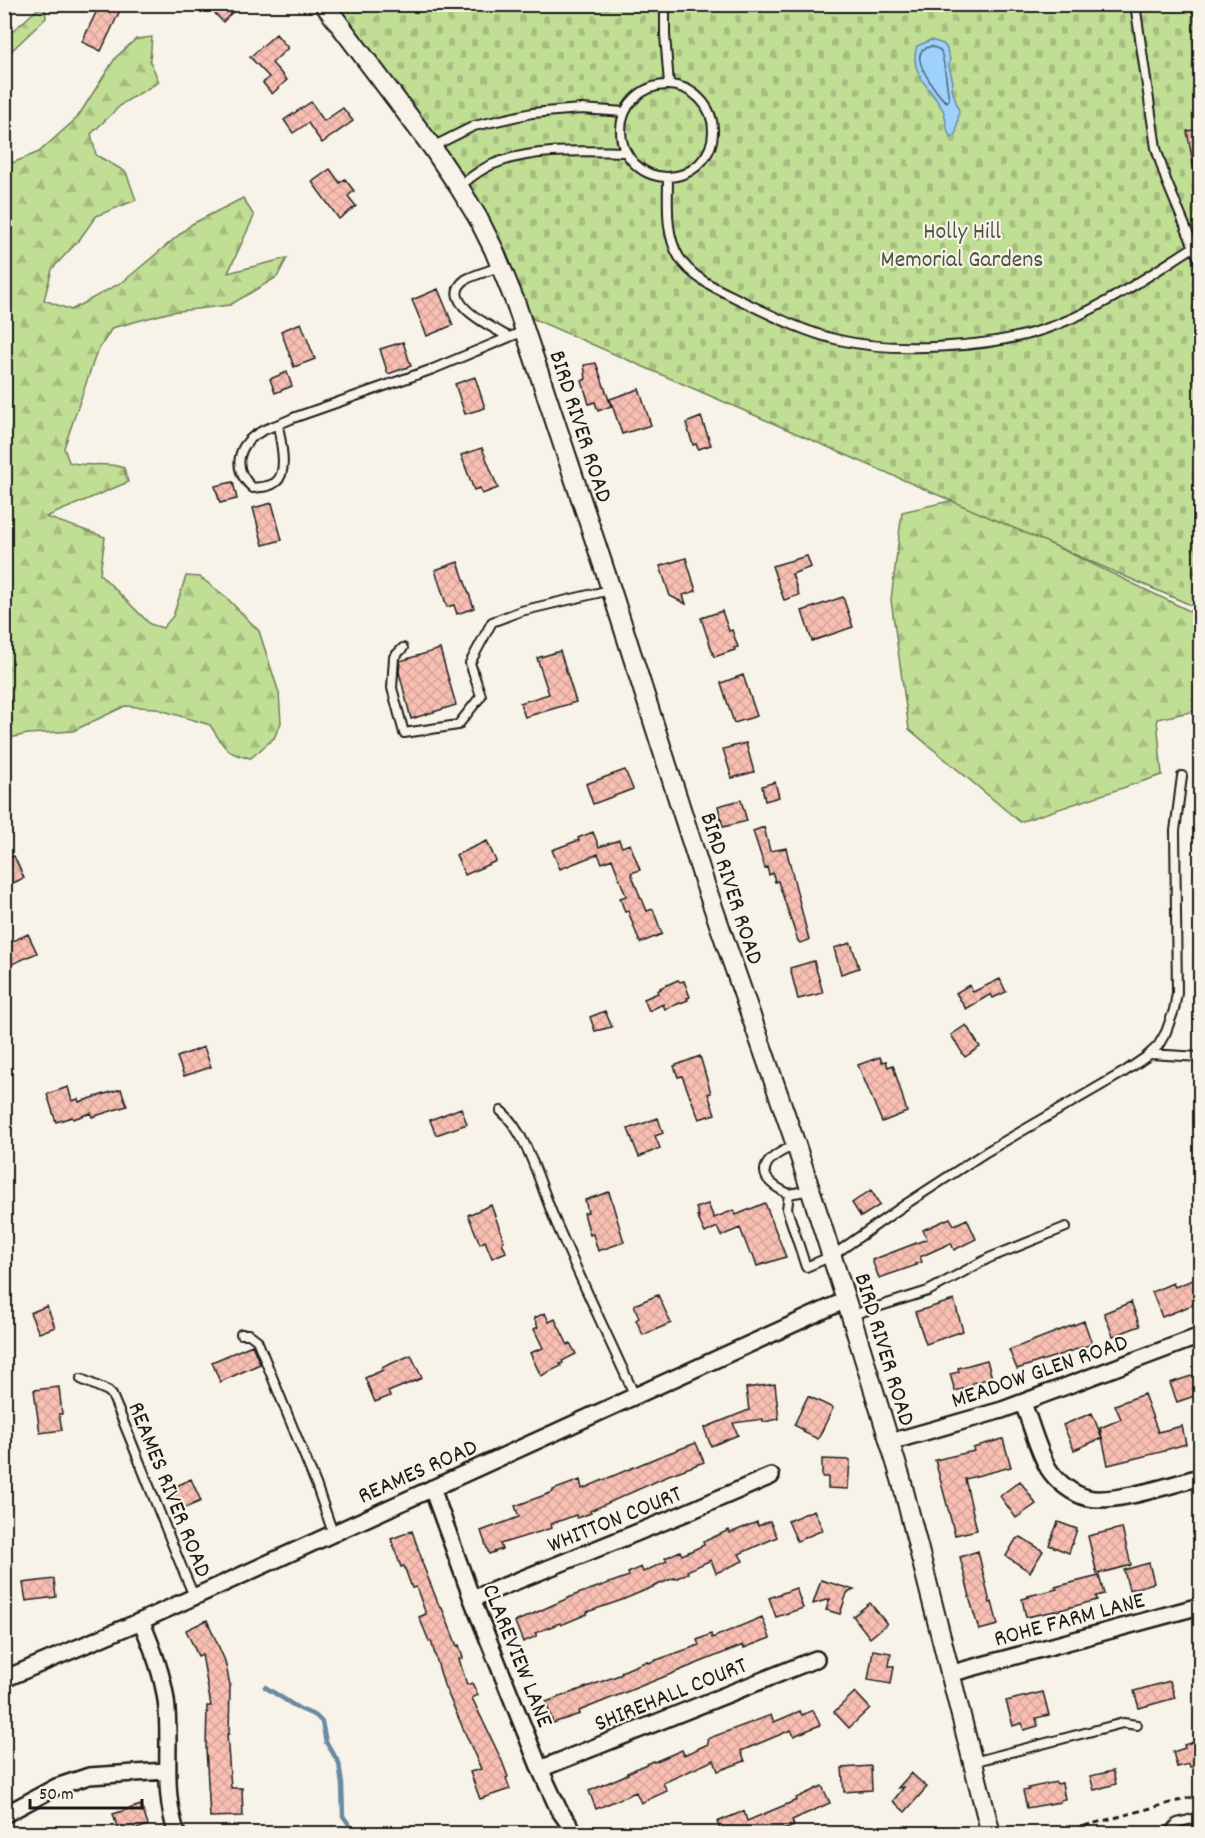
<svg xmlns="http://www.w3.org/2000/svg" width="1205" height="1838" font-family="Dekko,sans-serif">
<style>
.forest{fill:url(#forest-firs);stroke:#6e7d58;stroke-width:1.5}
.cemetery{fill:url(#cemetery-stones);stroke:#6e7d58;stroke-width:1.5}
.water{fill:#9ed2fc;stroke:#6a89a2;stroke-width:1.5}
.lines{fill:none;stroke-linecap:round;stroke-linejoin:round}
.shore{stroke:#506576;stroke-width:1.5}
.stream{stroke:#6a89a2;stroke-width:4.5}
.building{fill:url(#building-cross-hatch);stroke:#1c1c1c;stroke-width:1.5}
.service-casing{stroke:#1c1c1c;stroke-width:12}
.minor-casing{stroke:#1c1c1c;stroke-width:20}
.tertiary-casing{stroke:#1c1c1c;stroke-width:22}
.path{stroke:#1c1c1c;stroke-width:3;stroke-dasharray:6 4.5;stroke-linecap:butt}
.service{stroke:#f7f3e8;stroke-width:8}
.minor{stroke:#f7f3e8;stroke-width:15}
.tertiary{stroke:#f7f3e8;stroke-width:18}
.labels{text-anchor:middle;stroke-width:4.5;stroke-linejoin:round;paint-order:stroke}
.park-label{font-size:24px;fill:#4e5640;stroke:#f7f3e8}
.street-label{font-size:24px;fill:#1c1c1c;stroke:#f7f3e8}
</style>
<defs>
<pattern id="forest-firs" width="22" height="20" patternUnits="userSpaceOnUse" patternTransform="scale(1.5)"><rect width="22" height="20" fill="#c1de95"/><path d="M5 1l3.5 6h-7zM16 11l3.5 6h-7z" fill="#a5be80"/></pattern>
<pattern id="cemetery-stones" width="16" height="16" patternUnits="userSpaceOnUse" patternTransform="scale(1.5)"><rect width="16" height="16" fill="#c1de95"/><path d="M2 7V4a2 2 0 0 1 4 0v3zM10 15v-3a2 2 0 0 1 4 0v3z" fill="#a5be80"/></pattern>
<pattern id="building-cross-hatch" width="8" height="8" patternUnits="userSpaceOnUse" patternTransform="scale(1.5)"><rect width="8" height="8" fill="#f9bfb3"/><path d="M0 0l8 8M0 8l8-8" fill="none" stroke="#d5a499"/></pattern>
</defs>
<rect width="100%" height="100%" fill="#f7f3e8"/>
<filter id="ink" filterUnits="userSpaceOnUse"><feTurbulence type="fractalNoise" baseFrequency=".0167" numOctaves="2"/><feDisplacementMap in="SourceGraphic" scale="12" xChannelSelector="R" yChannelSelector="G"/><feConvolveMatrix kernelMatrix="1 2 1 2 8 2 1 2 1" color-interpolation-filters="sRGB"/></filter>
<g filter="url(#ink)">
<!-- forest -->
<path class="forest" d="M42 5H45L46 18 5 57V36L13 31Z
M152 37 150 61 159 82 123 103 91 134 96 155 126 172 136 200 96 216 79 240 52 269 44 300 71 310 124 281 192 224 243 198 254 216 228 273 287 258 277 277 230 305 171 312 112 328 96 354 64 448 69 462C89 468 104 461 124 468L128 482 46 517 105 537 100 574 150 624 163 628 173 616 186 576 200 577 226 597 259 631 279 693 281 723 274 738 251 758C225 755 223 745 210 725L154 708 125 706 73 731 28 734 5 739V166L39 152 77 118 116 57 136 39Z
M958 499 1200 616V710L1157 719 1162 775 1020 822 909 729 891 600 902 512Z"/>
<!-- cemetery -->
<path class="cemetery" d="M333 5H1200V609L529 317 478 198 429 128Z"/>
<!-- water -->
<path class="water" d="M931 40 943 44 946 47 950 59 949 66 953 82 952 89 959 111 956 134 951 138C945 130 947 119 943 110 931 88 908 73 917 46Z"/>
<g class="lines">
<!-- shore -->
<path class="shore" d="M931 46C933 47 939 49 940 50 944 53 947 91 949 99L947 102C939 98 921 70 920 60 919 56 920 54 922 50Z"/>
<!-- stream -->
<path class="stream" d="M265 1687 298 1708 316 1716 322 1722 326 1742 339 1763 342 1785 343 1816 356 1834"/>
</g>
<!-- building -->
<path class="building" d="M100 4H123L101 51 82 42Z
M206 4H240L223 22Z
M276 34 288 48 272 63 287 80 272 94 263 83 269 77 250 57Z
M311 102 324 121 343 108 353 121 322 143 308 123 293 133 284 120Z
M1200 129V172L1195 173 1187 131Z
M330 169 340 183 345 179 354 191 348 196 356 206 339 219 312 182Z
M438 289 453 325 427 336 412 300Z
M301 323 315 359 294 367 281 331Z
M403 342 411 366 388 374 380 349Z
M596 363 611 406 598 411 595 402 589 404 582 381 586 379 584 365Z
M287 372 292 386 275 393 270 379Z
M475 377 485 408 465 414 455 384Z
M639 389 651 425 622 434 610 399Z
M701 417 711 445 698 449 696 444 693 445 686 423Z
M482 448 498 488 482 494 480 488 474 490 461 455Z
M233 482 237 499 220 503 215 486Z
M272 503 282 540 263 545 253 508Z
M807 556 811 567 792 574 799 595 784 600 772 566Z
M686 558 696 591 683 595 686 604 670 596 660 566Z
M458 562 474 608 457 614 454 605 447 607 435 570Z
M843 597 853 627 812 641 802 611Z
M722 611 729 631 732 630 738 647 734 648 735 650 714 657 701 618Z
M440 649 456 705 411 719 399 672 400 661Z
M560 651 576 702 525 717 520 703 549 694 537 658Z
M743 675 757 716 734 723 721 683Z
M746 743 754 772 732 778 723 749Z
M625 770 633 789 593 804 586 784Z
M775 782 779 797 765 801 762 786Z
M741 800 747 821 723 827 718 806Z
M764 827 770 851 786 848 809 940 800 943 798 941 778 881 775 882 773 873 769 875 767 867 765 868 753 831Z
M593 832 599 847 619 840 622 847 630 844 640 870 631 873 641 899H642L647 911 653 909 662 934 640 943 628 911 625 912 620 898 626 896 612 859 602 863 598 854 560 869 552 850 579 840 578 838Z
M487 841 496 861 465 875 456 855Z
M14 856 24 878 4 887V860Z
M28 934 37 953 8 966 4 957V945Z
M851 943 859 968 841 974 834 948Z
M814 961 823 993 798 999 790 968Z
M1000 979 1006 992 993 998 991 994 966 1009 956 993 969 985 973 992Z
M678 980 680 982 684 981 690 997 687 998 688 1000 665 1009 663 1004 649 1011 644 999 658 993 657 991 661 989 660 988Z
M605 1011 612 1027 595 1031 590 1017Z
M966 1025 980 1047 965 1057 951 1035Z
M204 1047 211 1067 184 1076 177 1057Z
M700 1056 711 1093 708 1094 715 1114 699 1119 682 1076 678 1077 674 1066Z
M880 1057 882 1062 886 1061 888 1067 893 1065 907 1112 882 1122 858 1065Z
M68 1087 72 1101 78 1099 79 1102 121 1089 127 1106 92 1117 91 1113 73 1119 72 1117 56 1122 47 1094Z
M461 1108 467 1124 436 1135 430 1120Z
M658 1118 663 1133 655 1136 660 1148 639 1157 628 1129Z
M871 1190 880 1205 861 1217 852 1203Z
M609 1192 624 1242 598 1251 593 1234 590 1235 584 1213 588 1212 585 1200Z
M765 1203 786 1257 757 1266 753 1254H750L740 1228 721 1236 717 1227 705 1233 697 1216H699L696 1208 708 1204 714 1218 734 1210 736 1215Z
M491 1205 504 1241 502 1242 506 1252 492 1258 485 1241 480 1244 468 1215Z
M950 1218 954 1225 967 1219 976 1239 954 1250 951 1243 920 1257 922 1262 916 1264 917 1265 879 1278 872 1260 927 1239 923 1230Z
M1200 1277V1302L1162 1317 1152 1292 1173 1283 1175 1287Z
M658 1295 671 1323 643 1335 636 1320 639 1318 634 1305Z
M954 1300 963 1331 926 1344 915 1312Z
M1131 1302 1140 1326 1113 1336 1104 1313Z
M47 1306 55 1327 39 1333 30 1313Z
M545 1313 549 1322 555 1319 568 1345 570 1343 576 1354 562 1361 563 1363 560 1364 561 1366 541 1376 530 1353 543 1348 534 1329 538 1327 534 1318Z
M1084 1321 1092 1344 1017 1369 1009 1350Z
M252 1345 260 1364 220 1382 212 1362Z
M411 1355 422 1378 388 1392 390 1396 375 1402 365 1378 383 1370 381 1368Z
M987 1360 992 1378 972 1383 973 1386 955 1391 950 1374 959 1372 958 1368Z
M1200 1373V1394L1177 1402 1170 1383Z
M775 1384 779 1419 763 1422V1419L733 1423 738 1435 711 1446 704 1428 749 1410 746 1388Z
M59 1387 62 1414H59L62 1430 40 1433 34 1390Z
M1144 1394 1158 1432 1182 1426 1186 1444 1165 1450V1451L1108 1465 1100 1428 1121 1419 1115 1405Z
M808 1396 833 1408 818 1439 803 1432 804 1430 794 1425Z
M1092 1413 1102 1438 1074 1450 1063 1425Z
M1003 1439 1011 1467 965 1479 977 1530 955 1535 935 1460 974 1451 973 1448 980 1446V1445Z
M696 1443 704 1462 666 1476V1477L590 1511 591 1513 577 1518 576 1515 551 1524 552 1528 500 1544 502 1549 489 1554 481 1531 519 1517 515 1506 553 1492V1490L580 1480 582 1489 658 1457Z
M822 1459 850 1460 848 1489 828 1488V1477H822Z
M191 1479 201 1501 180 1510 170 1489Z
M1020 1481 1036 1504 1016 1518 1000 1496Z
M814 1510 823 1530 797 1541 788 1521Z
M770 1521 777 1537 739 1554 743 1561 716 1573 711 1560 687 1571 688 1573 675 1579 674 1578 622 1600 587 1612V1614L561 1625 560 1623 535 1633 537 1636 523 1642 515 1622 575 1595 629 1576 628 1573 641 1567 643 1572 667 1561 665 1558 680 1551 682 1555 704 1545 703 1542 729 1530 730 1533 757 1522 758 1526Z
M1058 1522 1077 1529 1069 1553 1049 1545Z
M1122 1528 1131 1565 1097 1574 1088 1536Z
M412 1531 422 1560H421L440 1608H442L457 1646 459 1645 463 1658 459 1659 467 1685 472 1683 478 1695 472 1698 502 1761 508 1777 506 1778 510 1789 480 1799 470 1772 481 1769 444 1685 431 1641H429L419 1617 426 1614 416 1587 412 1588 404 1566 401 1567 391 1539Z
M1021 1537 1043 1551 1030 1572 1006 1556 1016 1539Z
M978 1551 990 1603 992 1602 998 1625 979 1630 969 1597H970L960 1557Z
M1149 1563 1154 1583 1129 1590 1124 1570Z
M1099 1576 1104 1594 1096 1596 1097 1600 1060 1610 1026 1617 1022 1599 1029 1597 1028 1596 1057 1589 1055 1587Z
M54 1579 56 1597 26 1601 23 1583Z
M821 1580 854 1590 847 1593 840 1614 826 1610 830 1599 813 1604Z
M796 1588 803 1608 776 1617 769 1598Z
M870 1603 887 1624 870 1638 853 1616Z
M762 1617 770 1638 744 1648 743 1645 579 1711 580 1714 553 1723 546 1702 622 1674 621 1672 647 1661 648 1663 699 1645 697 1640 711 1634 712 1638Z
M207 1620 225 1661 230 1685 229 1734H227L231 1788H242L243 1816 210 1817 206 1748 207 1706H211L202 1654 198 1656 186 1630Z
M873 1650 891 1653 889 1666H894L891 1684 868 1680Z
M1170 1681 1175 1698 1139 1708 1134 1691Z
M855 1692 870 1708 849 1728 834 1712Z
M1043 1692 1049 1715 1036 1718 1038 1726 1024 1730 1022 1723 1013 1726 1006 1701Z
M813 1710 820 1725 794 1736 791 1730 741 1751 745 1761 718 1771 714 1760 663 1783 667 1791 641 1803 636 1792 596 1809 589 1791 628 1774 627 1773 653 1761 654 1762 682 1750 684 1755 708 1744 707 1739 771 1715 774 1722 800 1711 802 1715Z
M1200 1740V1764L1190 1767 1189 1764 1177 1767 1173 1752 1185 1748 1184 1745Z
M871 1766 872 1790 844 1792 842 1768Z
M1113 1771 1116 1784 1094 1790 1090 1776Z
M911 1773 927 1787 905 1812 893 1801 904 1787 898 1788Z
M1056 1782 1057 1784 1062 1783 1065 1799 1060 1800V1802L1027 1808 1023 1791 1029 1790 1028 1788Z
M822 1786 830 1803 792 1820 794 1826 775 1833H717L721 1832 717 1822 744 1811 747 1821 797 1800 796 1798Z
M141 1805 148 1825 125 1833H119L113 1814Z"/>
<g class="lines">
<!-- service casing -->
<g class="service-casing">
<path id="service" d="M665 4V35L669 84
M1135 4 1156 148 1166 180 1200 262
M621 131a46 46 0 1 1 92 0a46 46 0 1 1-92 0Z
M432 147 474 126 532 113 581 109 625 112
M668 177C668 204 665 234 679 257 692 279 720 290 742 301 773 316 804 332 839 340 894 353 988 348 1042 330 1100 311 1149 275 1200 243
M460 186C470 178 479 170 491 165 530 148 584 151 626 152
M501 266C492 270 470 276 465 280 437 302 494 328 509 337
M278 425C280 439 289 472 276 482 270 487 261 487 253 488 231 469 237 444 262 431 272 426 283 423 293 418L433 369 524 331
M403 648 394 657 392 688 404 733 458 725 481 696 470 663 492 622 521 611 610 590
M1150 1054 1200 1057
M501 1111C528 1133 542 1192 557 1225 582 1282 609 1339 635 1396
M811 1190 789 1194 787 1209 789 1215 806 1267 832 1256 906 1204 986 1152 1124 1072 1146 1057 1158 1046 1166 1032 1174 1010 1177 993 1175 831 1182 776
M789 1194C750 1176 763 1158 796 1145
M852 1315 928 1291 989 1258 1066 1227
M241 1334H249L257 1340 316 1484 333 1533
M81 1379 108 1391 112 1395C141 1462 165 1530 194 1596
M973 1762 1123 1723 1137 1725
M1168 1834 1177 1823 1200 1817"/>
</g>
<!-- minor casing -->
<g class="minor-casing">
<path id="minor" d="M1023 1403C1031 1424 1037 1448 1048 1468 1056 1481 1072 1494 1088 1498 1113 1504 1174 1484 1200 1477
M890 1442 1002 1410 1200 1336
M432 1488 472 1599 540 1769 559 1810 576 1834
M472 1599 683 1514 771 1476
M141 1621C152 1646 162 1672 166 1700 172 1745 161 1789 177 1834
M949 1674 1200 1606
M4 1679 141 1621 846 1300
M540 1769 816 1659
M4 1815 56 1787 89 1776 166 1771"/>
</g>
<!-- tertiary casing -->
<g class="tertiary-casing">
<path id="tertiary" d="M324 4 432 147 459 187 478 218 494 250 516 304 611 589 705 884 796 1145 851 1316 901 1479 991 1834"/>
</g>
<!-- path -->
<path class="path" d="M1054 1834 1200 1795"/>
<!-- service -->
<use href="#service" class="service"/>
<!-- minor -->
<use href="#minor" class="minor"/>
<!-- tertiary -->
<use href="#tertiary" class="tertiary"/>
</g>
</g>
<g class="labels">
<!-- park labels -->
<g class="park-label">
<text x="962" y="238">Holly Hill<tspan x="962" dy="28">Memorial Gardens</tspan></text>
</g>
<!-- street labels -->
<g class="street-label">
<text transform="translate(582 426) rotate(72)" y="8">BIRD RIVER ROAD</text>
<text transform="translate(733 888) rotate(72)" y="8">BIRD RIVER ROAD</text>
<text transform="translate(886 1349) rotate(73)" y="8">BIRD RIVER ROAD</text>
<text transform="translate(1039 1370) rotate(-19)" y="8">MEADOW GLEN ROAD</text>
<text transform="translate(417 1470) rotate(-24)" y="8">REAMES ROAD</text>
<text transform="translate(171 1489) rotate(68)" y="8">REAMES RIVER ROAD</text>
<text transform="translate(614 1518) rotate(-22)" y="8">WHITTON COURT</text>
<text transform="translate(1069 1618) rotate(-15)" y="8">ROHE FARM LANE</text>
<text transform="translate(519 1655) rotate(68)" y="8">CLAREVIEW LANE</text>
<text transform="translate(670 1693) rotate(-22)" y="8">SHIREHALL COURT</text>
</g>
</g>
<!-- margin -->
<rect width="1205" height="1838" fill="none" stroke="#f7f3e8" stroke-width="24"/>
<rect x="12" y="12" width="1181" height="1814" fill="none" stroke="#1c1c1c" stroke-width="2" filter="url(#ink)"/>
<!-- scale -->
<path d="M30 1799v9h112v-9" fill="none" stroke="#1c1c1c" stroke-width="3"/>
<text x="39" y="1799" font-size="18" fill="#1c1c1c" stroke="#f7f3e8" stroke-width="4.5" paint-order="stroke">50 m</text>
</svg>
